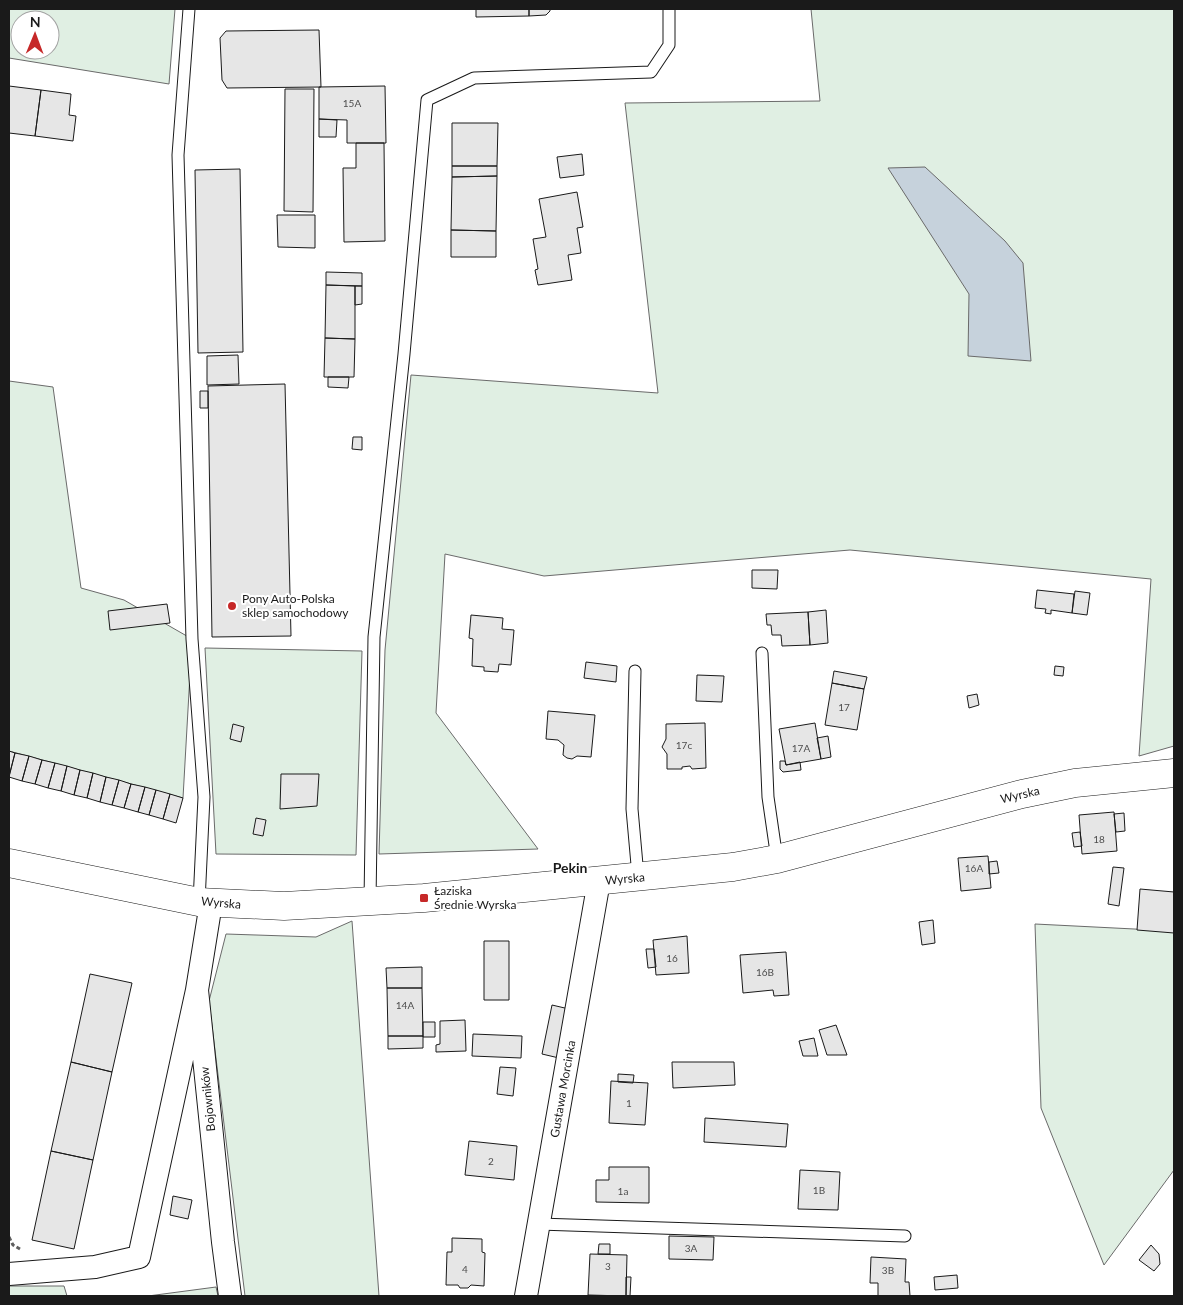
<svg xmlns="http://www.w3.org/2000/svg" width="1183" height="1305" font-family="Lato,sans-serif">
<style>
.green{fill:#e0efe3;stroke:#6a6a6a;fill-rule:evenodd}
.water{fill:#c6d2dc;stroke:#6a6a6a}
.building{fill:#e6e6e6;stroke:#1a1a1a}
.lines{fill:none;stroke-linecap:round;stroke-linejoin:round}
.lane-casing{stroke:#1a1a1a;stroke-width:13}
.street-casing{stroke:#1a1a1a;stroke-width:24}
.secondary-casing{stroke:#1a1a1a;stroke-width:29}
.path{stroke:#5f5f5f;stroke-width:3;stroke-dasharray:4 2.5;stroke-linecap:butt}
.lane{stroke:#fff;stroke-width:11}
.street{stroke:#fff;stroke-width:22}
.secondary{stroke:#fff;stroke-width:28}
.poi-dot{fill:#c62828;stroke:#fff;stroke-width:2}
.labels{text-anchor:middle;stroke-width:4;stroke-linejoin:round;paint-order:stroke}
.number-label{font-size:10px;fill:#4d4d4d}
.poi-label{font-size:12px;fill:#1a1a1a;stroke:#fff;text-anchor:start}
.street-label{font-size:12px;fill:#1a1a1a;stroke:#fff}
.neighbourhood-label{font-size:14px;font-weight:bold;fill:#1a1a1a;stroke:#fff}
</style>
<rect width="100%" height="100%" fill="#fff"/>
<!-- green -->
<path class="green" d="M9 9H175L169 84 9 58ZM20 20H50V50H20Z
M811 9H1174V746L1139 756 1151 579 850 550 544 576 445 554 436 713 538 849 379 854 385 650 411 375 658 393 625 103 820 101Z
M9 381 53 387 81 588 124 600 192 639 183 798 9 751Z
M205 648 362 651 356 855 216 854Z
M352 921 379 1296H245L209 1001 226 934 316 937Z
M1035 924 1174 931V1170L1104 1265 1041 1108Z
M9 1286H64L67 1296H9Z
M216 1287 218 1296H148Z"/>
<!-- water -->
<path class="water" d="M925 167 1005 241 1023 263 1031 361 968 356 969 294 888 168Z"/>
<!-- building -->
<path class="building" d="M476 9H529V16L476 17Z
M529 9H550V11L546 15 529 16Z
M319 30 321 87 227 88 222 80 220 38 226 31Z
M9 86 41 90 35 136 9 133Z
M385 86 386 143H347V120L319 119V87Z
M285 89H314L313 212 284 211Z
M41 90 71 94 69 115 76 116 73 141 35 136Z
M319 119 337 120 336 137H319Z
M452 123H498L497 166H452Z
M356 143H384L385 241 344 242 343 168H356Z
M582 154 584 175 560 178 557 157Z
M452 166H497V176L452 177Z
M240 169 243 352 198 353 195 170Z
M497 176 496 231 451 230 452 177Z
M577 192 583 227 577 228 581 253 568 255 572 280 538 285 535 270 538 269 533 239 546 237 539 199Z
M277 215H315V248L278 247Z
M451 230 496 231V257H451Z
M326 272 362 273V286L326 285Z
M326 285 355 286V339L325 338Z
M355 286H362V304L355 305Z
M325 338 355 339 354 377H324Z
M238 355 239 384 207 385V356Z
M328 377H349L348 388 328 387Z
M285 384 291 636 212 637 208 386Z
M200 391H208V408H200Z
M353 437H362V450L352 449Z
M752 570H778L777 589 752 588Z
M1037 590 1074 594 1072 613 1051 610V614L1045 613 1046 609 1035 608Z
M1075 591 1090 593 1087 615 1072 613Z
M167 604 170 623 110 630 108 611Z
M826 610 828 643 810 645 808 612Z
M808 612 810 645 782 646 781 635H772L771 625H767L766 614Z
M471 615 503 618 502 629 514 630 511 665 499 664 498 672 484 671V667L472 666 473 639 469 638Z
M586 662 617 666 616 682 584 678Z
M1055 666 1064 667 1063 676 1054 675Z
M834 671 867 677 864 689 832 683Z
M697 675 724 676 722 702 696 701Z
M832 683 864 689 857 730 825 725Z
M977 694 979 705 969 708 967 696Z
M548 711 595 715 591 757 577 756 572 759 567 758 563 755 564 745 558 740 546 739Z
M705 723 706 768 692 769 690 766 682 767V769H667V754L662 747 666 739V724Z
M815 723 821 759 786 765 779 729Z
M233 724 244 727 241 742 230 739Z
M828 736 831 757 821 759 817 738Z
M9 751 15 753 9 776Z
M15 753 29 756 22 781 9 777Z
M29 756 42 760 35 784 22 781Z
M42 760 55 763 48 788 35 784Z
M780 761H785L786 765 800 762 801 770 783 772 780 769Z
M55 763 67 766 61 791 48 788Z
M67 766 80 770 74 795 61 791Z
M80 770 93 773 87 798 74 795Z
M93 773 106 777 100 802 87 798Z
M281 774H319L317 806 280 809Z
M106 777 119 780 112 805 100 802Z
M119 780 131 784 124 808 112 805Z
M131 784 145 787 138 812 124 808Z
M145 787 156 790 149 815 138 812Z
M156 790 170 794 163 819 149 815Z
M170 794 183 798 176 823 163 819Z
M1114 812 1117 851 1082 854 1079 815Z
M1124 813 1125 831 1116 832 1114 814Z
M256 818 266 820 263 836 253 834Z
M1080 832 1082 846 1074 847 1072 833Z
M988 856 991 888 961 891 958 858Z
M997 861 999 873 989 874V862Z
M1113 867 1124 868 1119 906 1108 904Z
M1140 889 1174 892V933L1137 930Z
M933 920 935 943 922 945 919 922Z
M687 936 689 973 656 975 653 940Z
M484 941H509V1000H484Z
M646 949H654L656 967 648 968Z
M786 952 789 995 774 996 773 990 743 993 740 955Z
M422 967V988H387L386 968Z
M90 974 132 983 112 1072 71 1062Z
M387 988H422L423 1036H388Z
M552 1005 569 1009 559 1058 542 1054Z
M465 1020 466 1051 436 1052V1045L440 1044V1021Z
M423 1022H435V1037H423Z
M836 1025 847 1055H827L819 1030Z
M473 1034 522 1036 521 1058 472 1056Z
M388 1036H423V1048L388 1049Z
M814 1038 818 1056H803L799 1041Z
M71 1062 112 1072 93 1160 51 1151Z
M672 1062H734L735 1085 673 1088Z
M500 1067 516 1068 513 1096 497 1094Z
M618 1074 634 1075 633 1083 618 1082Z
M611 1081 648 1083 645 1125 609 1123Z
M705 1118 788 1124 786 1147 704 1142Z
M469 1141 517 1146 514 1180 465 1175Z
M51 1151 93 1160 74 1249 32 1240Z
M609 1167H649V1203L596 1202V1180H609Z
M800 1170 840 1172 838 1210 798 1209Z
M173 1196 192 1200 188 1219 170 1215Z
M669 1236 714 1237 713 1260 669 1259Z
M452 1238 482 1239V1252L485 1253 484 1286 471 1285 468 1288H460L458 1285H446L447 1252H452Z
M599 1244H610V1254H598Z
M1151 1245 1159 1254 1160 1264 1154 1271 1139 1260Z
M590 1254 627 1255 626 1296 588 1295Z
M871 1257 906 1259 905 1282H909L910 1296H878V1283H870Z
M957 1275 958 1288 935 1290 934 1277Z
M626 1277H631L630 1296H626Z"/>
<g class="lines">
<!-- lane casing -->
<g class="lane-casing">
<path id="lane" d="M189 9 178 155 192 639 204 797 199 902
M762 653 768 797 777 859
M635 671 632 809 638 876
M370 901 374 637 404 354 427 100 474 78 651 72 669 45V9
M539 1224 905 1236"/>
</g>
<!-- street casing -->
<g class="street-casing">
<path id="street" d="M211 903 197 990 223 1242 230 1296
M9 1274 95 1267 139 1257 197 990
M526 1296 599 881"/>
</g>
<!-- secondary casing -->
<g class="secondary-casing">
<path id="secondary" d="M9 863 199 902 284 906 424 898 733 867 777 859 1022 794 1075 783 1174 773"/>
</g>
<!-- path -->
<path class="path" d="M9 1237 13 1245 20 1249"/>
<!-- lane -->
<use href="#lane" class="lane"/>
<!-- street -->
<use href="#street" class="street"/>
<!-- secondary -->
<use href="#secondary" class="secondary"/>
</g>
<!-- markers -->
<g class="poi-dot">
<circle cx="232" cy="606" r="5"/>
<rect x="419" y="893" width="10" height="10" rx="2.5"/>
</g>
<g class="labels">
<!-- number labels -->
<g class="number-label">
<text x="352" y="107">15A</text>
<text x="844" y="711">17</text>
<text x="684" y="749">17c</text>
<text x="801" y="752">17A</text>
<text x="1099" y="843">18</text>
<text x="974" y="872">16A</text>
<text x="672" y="962">16</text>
<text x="765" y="976">16B</text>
<text x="405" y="1009">14A</text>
<text x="629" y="1107">1</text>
<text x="491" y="1165">2</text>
<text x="819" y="1194">1B</text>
<text x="623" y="1195">1a</text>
<text x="691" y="1252">3A</text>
<text x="608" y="1270">3</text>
<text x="465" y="1273">4</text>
<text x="888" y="1274">3B</text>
</g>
<!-- poi labels -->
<g class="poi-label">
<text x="242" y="603">Pony Auto-Polska<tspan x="242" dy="14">sklep samochodowy</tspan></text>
<text x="434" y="895">Łaziska<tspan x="434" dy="14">Średnie Wyrska</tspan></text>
</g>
<!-- street labels -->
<g class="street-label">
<text transform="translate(1020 795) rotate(-13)" y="4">Wyrska</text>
<text transform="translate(625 879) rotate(-5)" y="4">Wyrska</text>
<text transform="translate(221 903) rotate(5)" y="4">Wyrska</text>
<text transform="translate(563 1089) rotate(-80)" y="4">Gustawa Morcinka</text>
<text transform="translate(208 1099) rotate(-96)" y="4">Bojowników</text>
</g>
<!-- neighbourhood labels -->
<g class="neighbourhood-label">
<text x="570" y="873">Pekin</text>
</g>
</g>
<!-- border -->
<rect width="1183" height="1305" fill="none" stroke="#1a1a1a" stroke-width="20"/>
<!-- north arrow -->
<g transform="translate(35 35) rotate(1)"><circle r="24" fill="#ffffff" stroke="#a3a3a3"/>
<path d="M0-4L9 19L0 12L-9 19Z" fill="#c62828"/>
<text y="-8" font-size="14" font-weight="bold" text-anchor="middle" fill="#1a1a1a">N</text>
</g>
</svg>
